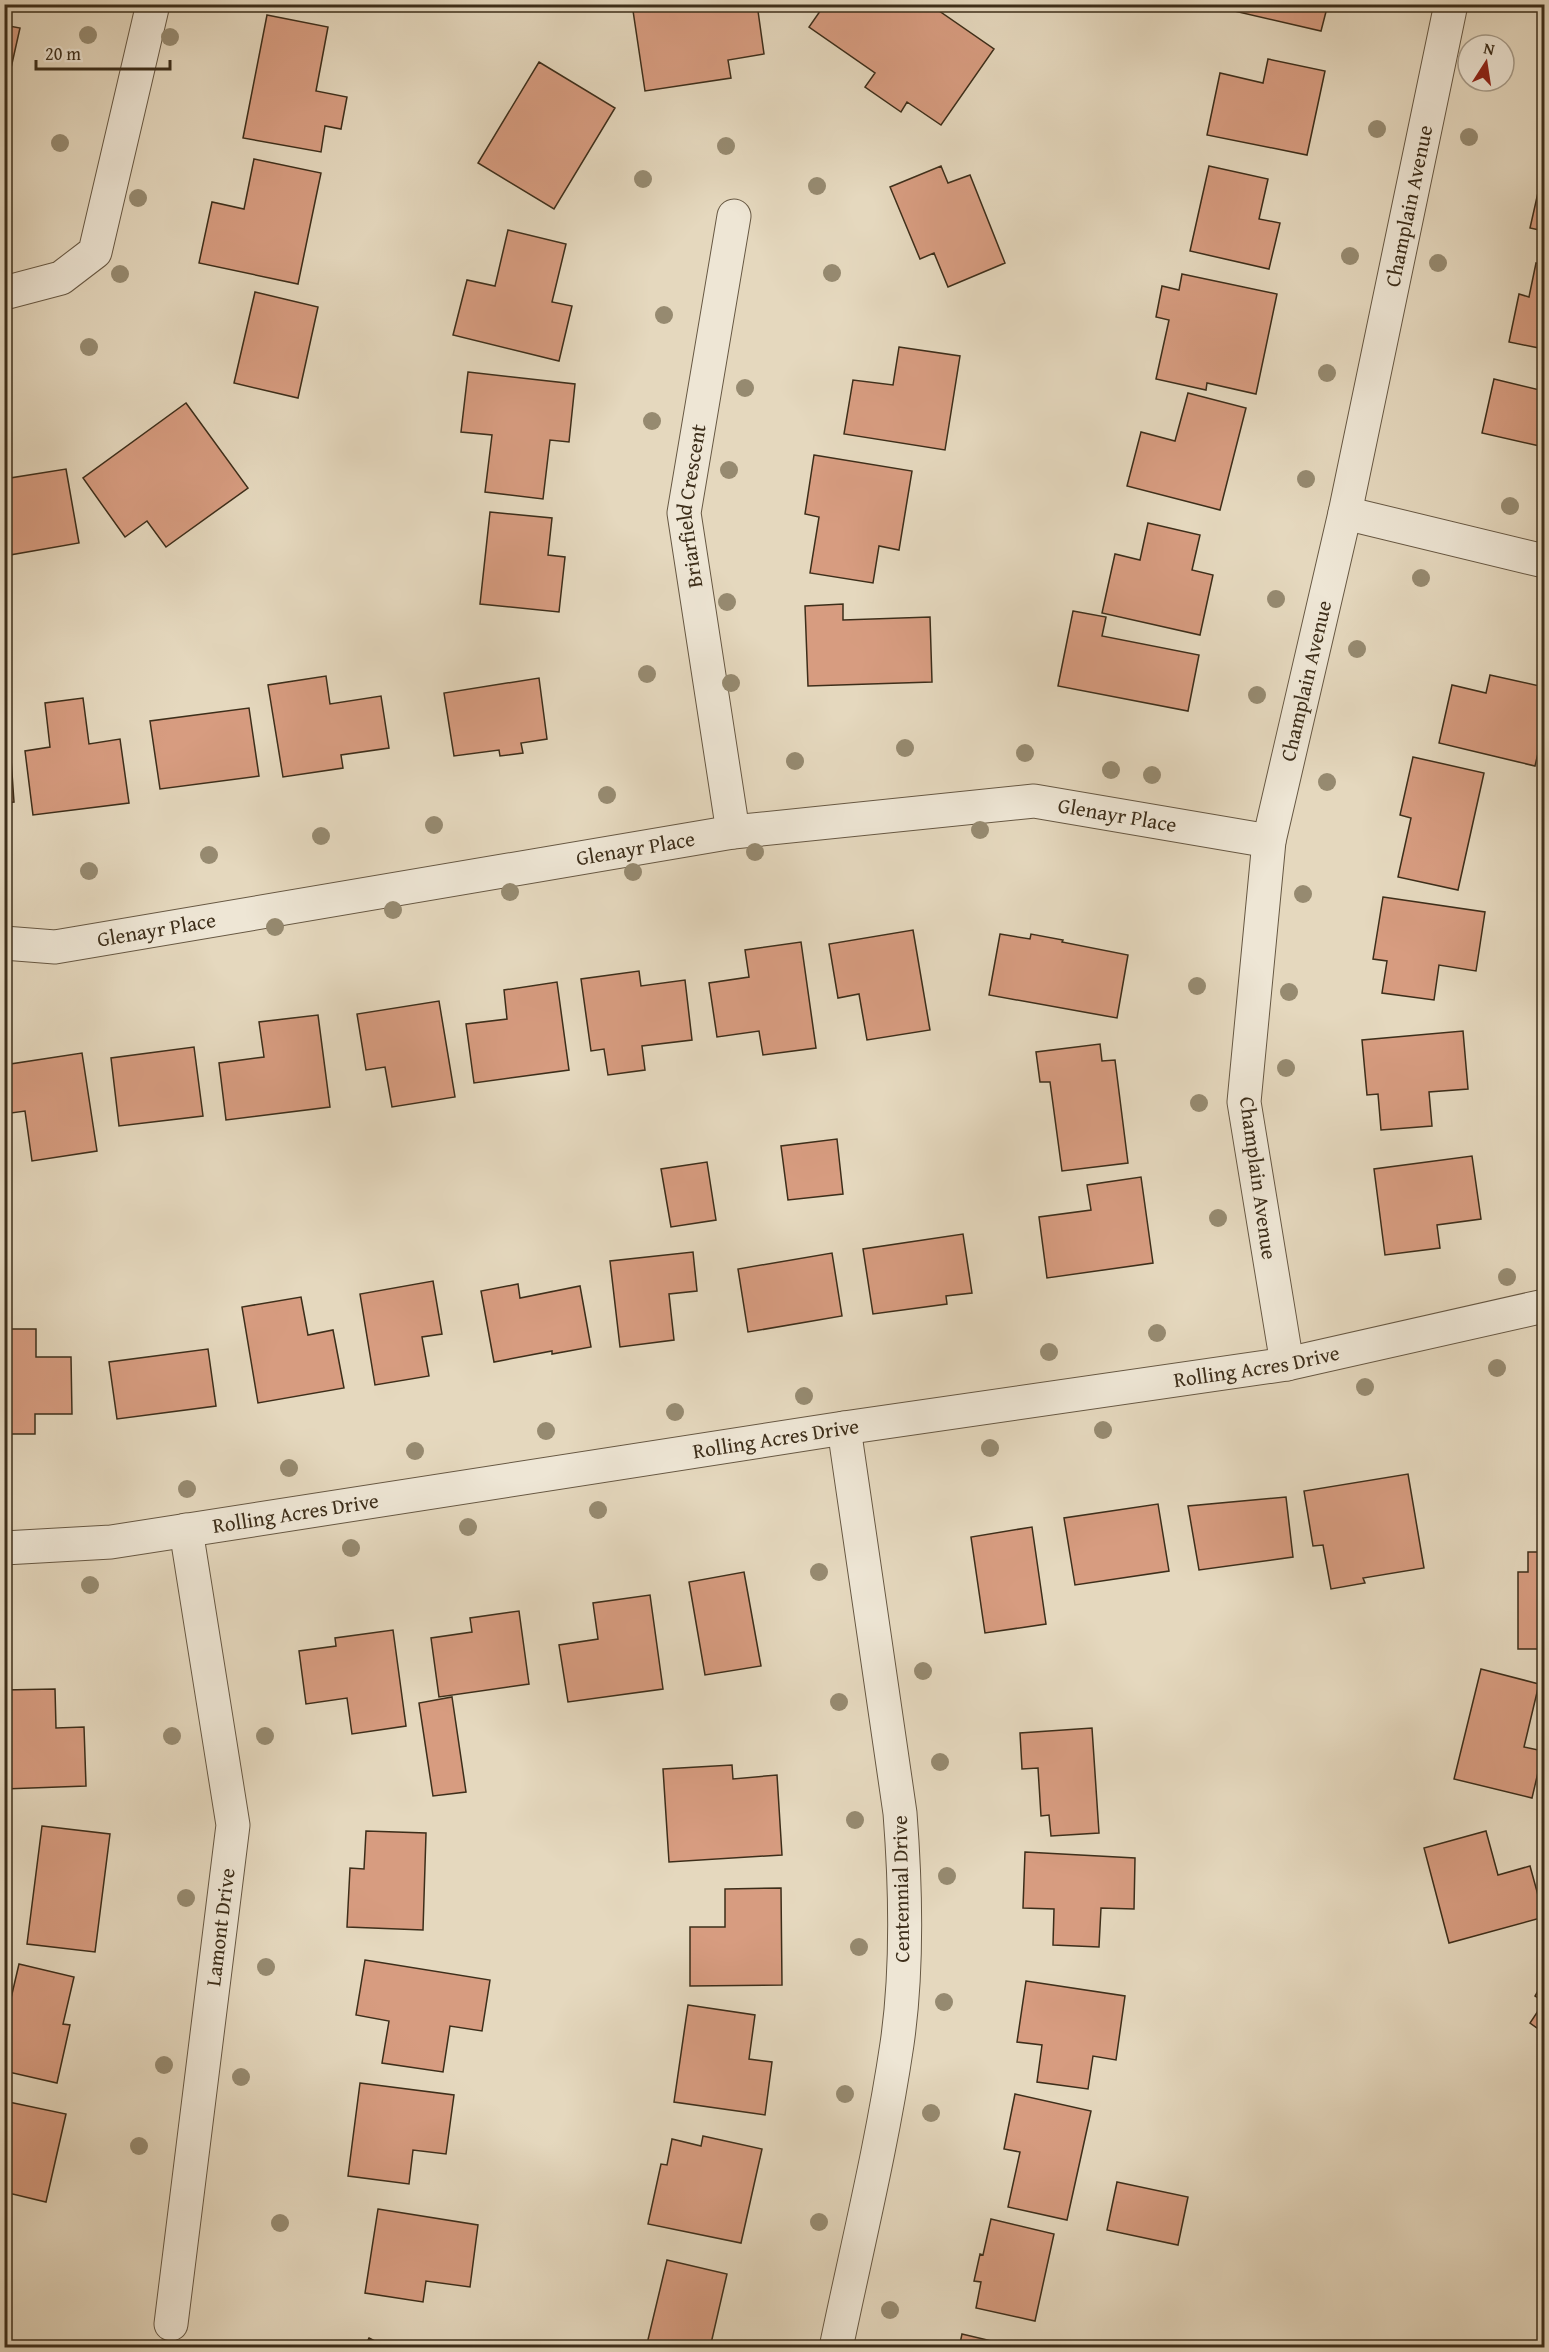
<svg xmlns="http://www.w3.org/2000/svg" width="1549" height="2352" font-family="'Gentium Book Plus',serif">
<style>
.building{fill:#d79c80;stroke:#3d2e1a;stroke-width:1.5}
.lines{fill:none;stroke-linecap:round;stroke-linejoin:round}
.minor-casing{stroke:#675843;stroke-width:35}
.minor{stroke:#eee6d5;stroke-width:33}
.tree{fill:#968a70}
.labels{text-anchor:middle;stroke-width:4.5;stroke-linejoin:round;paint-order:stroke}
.street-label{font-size:21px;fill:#3d2e1a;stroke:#eee6d5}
</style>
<rect width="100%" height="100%" fill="#e5d8be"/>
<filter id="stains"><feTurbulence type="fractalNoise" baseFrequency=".00333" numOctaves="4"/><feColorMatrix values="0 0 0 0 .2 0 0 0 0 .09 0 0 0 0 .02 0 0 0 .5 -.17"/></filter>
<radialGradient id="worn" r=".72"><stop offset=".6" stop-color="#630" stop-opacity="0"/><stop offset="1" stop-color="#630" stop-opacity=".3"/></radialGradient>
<!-- building -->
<path class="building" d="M632 4H757L764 54 728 60 731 78 645 91Z
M825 4H929L994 49 941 125 907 102 901 112 865 87 875 73 809 27Z
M1235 4H1328L1321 31 1234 11Z
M267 15 328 27 316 91 347 97 341 129 325 126 321 152 243 138Z
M4 25 20 28 4 99Z
M1268 59 1325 71 1307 155 1207 135 1220 73 1263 83Z
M539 62 615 108 554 209 478 163Z
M254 159 321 173 298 284 199 263 212 202 244 209Z
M941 166 948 183 970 175 1005 263 948 287 934 253 920 259 890 187Z
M1209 166 1268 179 1259 219 1280 223 1269 269 1190 251Z
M1544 166V231L1530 228Z
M508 230 566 244 552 302 572 306 559 361 453 335 467 280 495 286Z
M1536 263 1544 265V349L1509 342 1519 294 1529 297Z
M1182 274 1277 294 1256 394 1207 383 1206 390 1156 379 1169 320 1156 317 1162 286 1179 290Z
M255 292 318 307 298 398 234 383Z
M899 347 960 356 945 450 844 434 853 380 893 385Z
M468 372 575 384 569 442 550 440 543 499 485 492 492 435 461 432Z
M1494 379 1544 391V447L1482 433Z
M1188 393 1246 408 1220 510 1127 486 1141 432 1175 441Z
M186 403 248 488 166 547 147 521 125 537 83 478Z
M814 455 912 471 899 550 879 546 873 583 810 573 819 517 805 514Z
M66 469 79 543 4 556V479Z
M490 512 552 518 548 555 565 557 559 612 480 604Z
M1148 523 1200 535 1192 570 1213 575 1200 635 1102 613 1115 554 1140 560Z
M843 604V620L930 617 932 682 808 686 805 606Z
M1073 611 1106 617 1102 636 1199 655 1188 711 1058 686Z
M1490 675 1544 687V727L1535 766 1439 743 1452 685 1486 693Z
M326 676 330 704 381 696 389 748 341 755 343 768 283 777 268 685Z
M539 678 547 739 521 743 523 753 500 756 499 750 454 756 444 693Z
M83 698 89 744 120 739 129 803 33 815 25 751 50 747 45 703Z
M249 708 259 776 160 789 150 721Z
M4 730H9L14 802 4 803Z
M1413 757 1484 773 1458 890 1398 877 1411 818 1400 815Z
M1383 897 1485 912 1476 971 1439 965 1434 1000 1382 993 1387 961 1373 959Z
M913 930 930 1030 867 1040 859 994 838 998 829 944Z
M1000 934 1030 939 1031 934 1063 940 1062 942 1128 955 1117 1018 989 995Z
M801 942 816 1048 763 1055 759 1031 717 1037 709 983 749 977 745 950Z
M639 971 641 986 685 980 692 1040 642 1046 645 1070 608 1075 604 1049 591 1051 581 979Z
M557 982 569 1070 474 1083 466 1024 507 1019 504 990Z
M439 1001 455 1097 392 1107 385 1067 366 1070 357 1014Z
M318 1015 330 1107 226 1120 219 1063 264 1057 259 1022Z
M1463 1031 1468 1089 1429 1092 1432 1126 1381 1130 1378 1094 1367 1095 1362 1040Z
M1100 1044 1102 1061 1115 1060 1128 1163 1062 1171 1050 1082H1040L1036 1052Z
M194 1047 203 1116 119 1126 111 1058Z
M82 1053 97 1151 32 1161 25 1111 4 1114V1065Z
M837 1139 843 1194 788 1200 781 1146Z
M1472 1156 1481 1219 1437 1225 1440 1248 1385 1255 1374 1169Z
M707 1162 716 1220 671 1227 661 1169Z
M1141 1177 1153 1263 1047 1278 1039 1217 1091 1210 1087 1185Z
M963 1234 972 1293 946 1296 947 1304 873 1314 863 1249Z
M693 1252 697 1291 669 1294 674 1340 620 1347 610 1261Z
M832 1253 842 1316 748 1332 738 1269Z
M433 1281 442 1334 422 1337 429 1376 375 1385 360 1294Z
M518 1284 520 1298 580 1286 591 1347 552 1354V1351L494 1362 481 1291Z
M301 1297 308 1335 333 1330 344 1388 258 1403 242 1307Z
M4 1329H36V1357H71L72 1414H35V1434H4Z
M208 1349 216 1406 117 1419 109 1362Z
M1408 1474 1424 1568 1363 1578 1365 1583 1331 1589 1323 1545 1313 1546 1304 1491Z
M1286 1497 1293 1557 1199 1570 1188 1506Z
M1158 1504 1169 1571 1075 1585 1064 1518Z
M1032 1527 1046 1624 985 1633 971 1537Z
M1528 1552H1544V1649H1518V1572H1528Z
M744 1572 761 1666 705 1675 689 1582Z
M650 1595 663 1689 568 1702 559 1645 598 1639 593 1603Z
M519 1611 529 1684 439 1697 431 1638 472 1632 470 1618Z
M393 1630 406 1726 352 1734 347 1698 306 1704 299 1651 336 1646 335 1638Z
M1481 1669 1539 1684 1524 1747 1543 1751 1532 1798 1454 1779Z
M55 1689 56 1728 84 1727 86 1786 4 1789V1690Z
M452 1697 466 1792 433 1796 419 1703Z
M1092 1728 1099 1833 1051 1836 1049 1815 1041 1816 1038 1768 1022 1769 1020 1733Z
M732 1765 733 1779 777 1775 782 1855 669 1862 663 1769Z
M42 1826 110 1834 95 1952 27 1944Z
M366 1831 426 1833 423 1930 347 1927 350 1868 364 1869Z
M1486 1831 1498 1875 1530 1866 1544 1917 1449 1943 1424 1848Z
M1025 1852 1135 1858 1134 1909 1101 1908 1099 1947 1053 1945 1054 1909 1023 1908Z
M781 1888 782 1985 690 1986V1927H725V1889Z
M365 1960 490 1980 482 2031 450 2026 443 2072 382 2063 389 2021 356 2015Z
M19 1964 74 1977 63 2024 70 2025 57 2083 4 2071V2010L8 2011Z
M1026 1981 1125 1996 1116 2060 1093 2056 1088 2089 1037 2082 1042 2045 1017 2042Z
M1544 1981V2033L1530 2023 1544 2002 1535 1996Z
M688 2005 755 2015 749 2059 772 2062 765 2115 674 2102Z
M360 2083 454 2095 446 2154 413 2150 409 2184 348 2176Z
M1015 2094 1091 2111 1067 2220 1008 2207 1020 2152 1004 2149Z
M4 2101 66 2114 46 2202 4 2192Z
M703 2136 762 2149 741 2243 648 2224 661 2164 667 2165 672 2139 701 2146Z
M1117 2182 1188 2197 1178 2245 1107 2230Z
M378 2209 478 2225 470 2287 426 2281 423 2302 365 2293Z
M991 2219 1054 2234 1035 2321 976 2308 981 2282 974 2281 980 2254 983 2255Z
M667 2260 727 2274 710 2348H646Z
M962 2334 1021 2348H959Z
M369 2338 388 2348H364Z"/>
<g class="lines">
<!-- minor casing -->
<g class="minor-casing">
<g id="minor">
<path d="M4 293 61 278 95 252 153 4"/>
<path d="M1345 513 1544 561"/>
<path id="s1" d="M733 832 684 513 734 216"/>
<path id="s2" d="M4 943 55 947 733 832 1034 801 1269 841"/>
<path id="s3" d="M1287 1364 1244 1102 1269 841 1345 513 1451 4"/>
<path id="s4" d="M4 1548 111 1542 844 1428 1287 1364 1544 1306"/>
<path id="s5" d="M171 2324 233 1825 186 1530"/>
<path d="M836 2348C857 2247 882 2146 897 2044 908 1968 906 1890 900 1813L844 1428"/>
</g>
</g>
<!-- minor -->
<use href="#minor" class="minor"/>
</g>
<!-- trees -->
<g class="tree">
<circle cx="88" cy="35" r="9"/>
<circle cx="170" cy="37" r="9"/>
<circle cx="1377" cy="129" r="9"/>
<circle cx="1469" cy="137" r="9"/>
<circle cx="60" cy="143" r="9"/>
<circle cx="726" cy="146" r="9"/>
<circle cx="643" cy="179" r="9"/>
<circle cx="817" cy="186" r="9"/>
<circle cx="138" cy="198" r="9"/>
<circle cx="1350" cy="256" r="9"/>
<circle cx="1438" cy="263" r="9"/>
<circle cx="832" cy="273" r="9"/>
<circle cx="120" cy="274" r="9"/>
<circle cx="664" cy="315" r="9"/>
<circle cx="89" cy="347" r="9"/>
<circle cx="1327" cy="373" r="9"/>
<circle cx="745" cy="388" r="9"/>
<circle cx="652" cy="421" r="9"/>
<circle cx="729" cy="470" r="9"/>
<circle cx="1306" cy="479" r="9"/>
<circle cx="1510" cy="506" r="9"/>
<circle cx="1421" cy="578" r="9"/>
<circle cx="1276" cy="599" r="9"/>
<circle cx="727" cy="602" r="9"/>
<circle cx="1357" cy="649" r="9"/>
<circle cx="647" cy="674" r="9"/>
<circle cx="731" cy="683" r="9"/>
<circle cx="1257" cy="695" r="9"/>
<circle cx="905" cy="748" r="9"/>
<circle cx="1025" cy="753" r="9"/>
<circle cx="795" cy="761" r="9"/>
<circle cx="1111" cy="770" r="9"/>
<circle cx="1152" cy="775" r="9"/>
<circle cx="1327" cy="782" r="9"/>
<circle cx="607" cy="795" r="9"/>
<circle cx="434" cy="825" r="9"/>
<circle cx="980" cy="830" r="9"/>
<circle cx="321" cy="836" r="9"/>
<circle cx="755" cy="852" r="9"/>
<circle cx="209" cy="855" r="9"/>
<circle cx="89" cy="871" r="9"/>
<circle cx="633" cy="872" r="9"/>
<circle cx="510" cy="892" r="9"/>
<circle cx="1303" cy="894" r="9"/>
<circle cx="393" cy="910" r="9"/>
<circle cx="275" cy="927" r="9"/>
<circle cx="1197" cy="986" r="9"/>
<circle cx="1289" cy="992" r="9"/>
<circle cx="1286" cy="1068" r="9"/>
<circle cx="1199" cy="1103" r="9"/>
<circle cx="1218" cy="1218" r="9"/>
<circle cx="1507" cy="1277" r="9"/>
<circle cx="1157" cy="1333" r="9"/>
<circle cx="1049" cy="1352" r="9"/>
<circle cx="1497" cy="1368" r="9"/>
<circle cx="1365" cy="1387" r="9"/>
<circle cx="804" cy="1396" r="9"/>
<circle cx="675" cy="1412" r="9"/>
<circle cx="1103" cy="1430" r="9"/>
<circle cx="546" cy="1431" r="9"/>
<circle cx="990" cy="1448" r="9"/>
<circle cx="415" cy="1451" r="9"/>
<circle cx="289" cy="1468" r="9"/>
<circle cx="187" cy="1489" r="9"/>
<circle cx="598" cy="1510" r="9"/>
<circle cx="468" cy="1527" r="9"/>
<circle cx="351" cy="1548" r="9"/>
<circle cx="819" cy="1572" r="9"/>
<circle cx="90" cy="1585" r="9"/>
<circle cx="923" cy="1671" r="9"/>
<circle cx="839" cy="1702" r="9"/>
<circle cx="172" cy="1736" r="9"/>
<circle cx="265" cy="1736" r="9"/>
<circle cx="940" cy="1762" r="9"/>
<circle cx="855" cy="1820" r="9"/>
<circle cx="947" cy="1876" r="9"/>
<circle cx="186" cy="1898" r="9"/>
<circle cx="859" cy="1947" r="9"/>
<circle cx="266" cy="1967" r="9"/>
<circle cx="944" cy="2002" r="9"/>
<circle cx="164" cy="2065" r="9"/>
<circle cx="241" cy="2077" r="9"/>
<circle cx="845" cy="2094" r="9"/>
<circle cx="931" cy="2113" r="9"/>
<circle cx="139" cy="2146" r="9"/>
<circle cx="819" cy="2222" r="9"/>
<circle cx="280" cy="2223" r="9"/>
<circle cx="890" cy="2310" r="9"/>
</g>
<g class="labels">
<!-- street labels -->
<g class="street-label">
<text dy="7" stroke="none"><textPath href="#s3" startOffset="1178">Champlain Avenue</textPath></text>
<text dy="7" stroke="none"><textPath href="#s1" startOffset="330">Briarfield Crescent</textPath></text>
<text dy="7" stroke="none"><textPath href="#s3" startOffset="692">Champlain Avenue</textPath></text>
<text dy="7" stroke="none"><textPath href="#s2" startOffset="1126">Glenayr Place</textPath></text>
<text dy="7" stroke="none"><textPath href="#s2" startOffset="640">Glenayr Place</textPath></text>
<text dy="7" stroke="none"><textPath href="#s2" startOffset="154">Glenayr Place</textPath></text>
<text transform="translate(1258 1178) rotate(82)" y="7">Champlain Avenue</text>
<text dy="7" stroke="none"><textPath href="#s4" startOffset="1266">Rolling Acres Drive</textPath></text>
<text dy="7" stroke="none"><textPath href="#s4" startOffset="780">Rolling Acres Drive</textPath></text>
<text dy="7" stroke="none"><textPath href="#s4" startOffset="294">Rolling Acres Drive</textPath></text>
<text transform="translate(901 1889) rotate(-91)" y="7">Centennial Drive</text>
<text dy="7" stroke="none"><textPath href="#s5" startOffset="400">Lamont Drive</textPath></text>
</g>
</g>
<!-- margin -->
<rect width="1549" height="2352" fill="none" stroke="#e5d8be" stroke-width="24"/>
<rect x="6" y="6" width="1537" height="2340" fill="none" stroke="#3d2e1a" stroke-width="3"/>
<rect x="12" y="12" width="1525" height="2328" fill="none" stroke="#3d2e1a" stroke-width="1.5"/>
<!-- north arrow -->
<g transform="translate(1486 63) rotate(12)"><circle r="28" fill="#eee6d5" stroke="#a79c8a" stroke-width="1.5"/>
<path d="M0-4.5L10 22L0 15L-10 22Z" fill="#8f2418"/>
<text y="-9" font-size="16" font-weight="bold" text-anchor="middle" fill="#3d2e1a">N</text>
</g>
<!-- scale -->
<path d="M36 60v9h134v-9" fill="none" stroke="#3d2e1a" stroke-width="3"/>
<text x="45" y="60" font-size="18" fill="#3d2e1a" stroke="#eee6d5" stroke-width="4.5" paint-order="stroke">20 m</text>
<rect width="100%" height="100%" filter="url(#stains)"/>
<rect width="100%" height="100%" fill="url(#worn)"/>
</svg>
